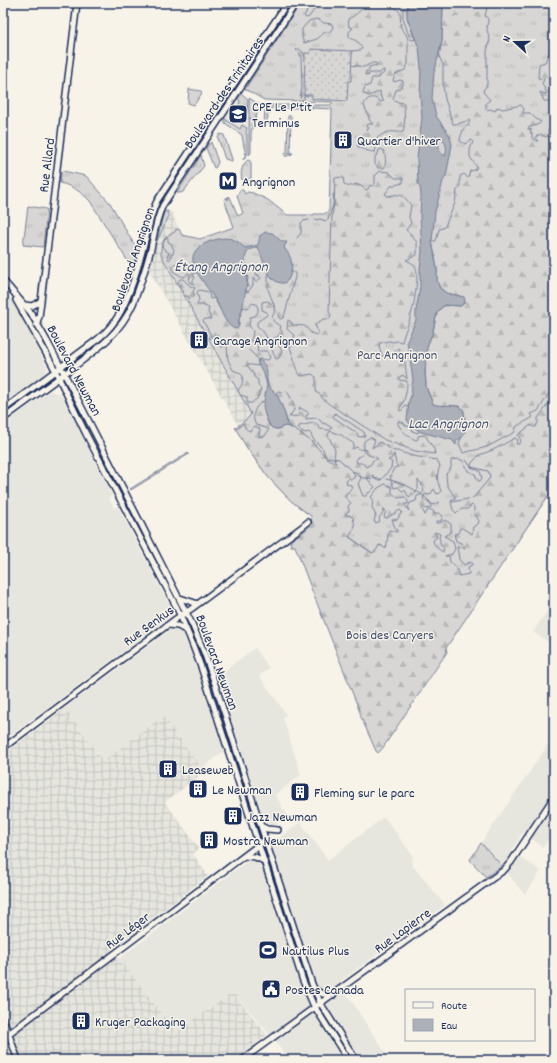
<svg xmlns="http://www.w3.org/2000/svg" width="557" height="1063" font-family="Dekko,sans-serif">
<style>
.built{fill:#e6e5de}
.industrial{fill:url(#industrial-grid)}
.grass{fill:url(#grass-tufts);stroke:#798299}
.forest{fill:url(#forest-firs);stroke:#798299;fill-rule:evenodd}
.garden{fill:url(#garden-dots);stroke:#798299}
.water{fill:#acb0b9;stroke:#727c95;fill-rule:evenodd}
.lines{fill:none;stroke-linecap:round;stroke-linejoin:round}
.stream{stroke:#727c95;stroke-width:1}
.secondary-casing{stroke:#1b2f5e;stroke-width:8}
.secondary{stroke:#f7f3e8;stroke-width:5}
.labels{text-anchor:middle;stroke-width:3;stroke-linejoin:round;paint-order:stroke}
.street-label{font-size:14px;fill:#1b2f5e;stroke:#f7f3e8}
.poi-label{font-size:14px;fill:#1b2f5e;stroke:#f7f3e8;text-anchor:start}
.park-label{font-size:14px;fill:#415076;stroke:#f7f3e8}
.water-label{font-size:15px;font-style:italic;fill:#465679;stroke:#f7f3e8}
</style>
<defs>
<pattern id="industrial-grid" width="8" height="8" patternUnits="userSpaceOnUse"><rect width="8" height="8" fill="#e6e5de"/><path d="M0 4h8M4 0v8" fill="none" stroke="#c5c5c1"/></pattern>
<pattern id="grass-tufts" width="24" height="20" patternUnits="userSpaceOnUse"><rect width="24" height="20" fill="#d7d6d4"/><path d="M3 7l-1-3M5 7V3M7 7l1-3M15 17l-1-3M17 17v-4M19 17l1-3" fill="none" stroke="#b8b8b8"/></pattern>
<pattern id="forest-firs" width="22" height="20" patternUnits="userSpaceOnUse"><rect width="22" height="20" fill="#d7d6d4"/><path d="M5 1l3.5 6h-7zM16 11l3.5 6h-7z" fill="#b8b8b8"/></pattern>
<pattern id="garden-dots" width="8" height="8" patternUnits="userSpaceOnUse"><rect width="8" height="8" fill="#d7d6d4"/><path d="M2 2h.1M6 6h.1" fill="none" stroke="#b8b8b8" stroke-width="1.8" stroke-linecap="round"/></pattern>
</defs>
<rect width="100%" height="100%" fill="#f7f3e8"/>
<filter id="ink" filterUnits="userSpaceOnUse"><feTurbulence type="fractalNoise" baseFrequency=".025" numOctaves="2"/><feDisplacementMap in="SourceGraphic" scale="8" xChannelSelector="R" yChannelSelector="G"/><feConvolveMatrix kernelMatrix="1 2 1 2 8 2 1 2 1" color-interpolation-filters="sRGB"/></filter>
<g filter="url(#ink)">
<!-- built -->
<path class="built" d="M238 99 248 105 247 134 225 119Z
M3 288 16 305 47 367 46 372 38 379 3 405Z
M51 391 60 394 63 398 112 495 109 498 114 508 118 507 172 610 171 616 3 741V425L46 393Z
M554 601V646L533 632Z
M175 629H178L183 633 194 660 224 751 202 768 163 716 103 761 65 708 170 630Z
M255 648 269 668 259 676 286 714 283 718 301 775 275 795 287 815 274 825 265 823 217 676Z
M554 736V831L543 847 523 832 511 851 541 871 525 895 502 866 481 843Z
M384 817 413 856 412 865 445 905 339 982 390 1060H287L277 1043 233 992 176 1032 119 959 246 862 252 861 258 863 261 867 276 861 273 848 274 842 300 822 328 860Z"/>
<!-- industrial -->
<path class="industrial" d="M168 211 172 213 179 229 168 235 164 240 161 255 250 412 251 414 248 418 238 425 148 269 157 241 169 216 167 214Z
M65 708 103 761 163 716 202 768 196 772 199 776 165 802 199 848 193 854 208 876 112 949 176 1032 233 992 267 1035 234 1060H3V755Z"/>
<!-- grass -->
<path class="grass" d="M301 3H554V487L464 620 463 615 310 510 308 514 304 511C276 489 255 463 238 432L239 431 235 428 248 418 251 414 250 412 161 255C160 244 164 236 175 232V230L179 229 182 235 200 239 234 227 224 199 228 197 227 199 228 200 229 196 230 197 238 216 243 213 237 196 240 190H243L245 194 248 192 253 193 268 200 287 215H314V214H324L329 211 332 109 312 108V105H332V102L264 100 245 89Z
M279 18 282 21 242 82 240 80Z
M189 89 201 91 202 93 194 105 188 103Z
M242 94 248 99 247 113 244 117 239 113 243 108 239 106 240 101 238 99Z
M249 98 260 105 255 120 249 118Z
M265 105H297V108H270V114L267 115 268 118H267V125H264Z
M288 116H291L290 153H293L290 156V153H288V156H285V153H287Z
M249 118 254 120 251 133V153L249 155Z
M225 119 240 129 242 125 247 128 246 133 247 134V155L243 160 246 154 244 147 242 135 225 123Z
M208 126 211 129 171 188 170 187Z
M220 134 224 135 232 159V161L225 159 218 138Z
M211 142 218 162 216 167 214 168 206 148Z
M201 155 204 166 183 192 180 193H177Z
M248 160 250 161 251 163V179L242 180C240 173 242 164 248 160Z
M63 171 86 176 110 203 138 251 132 268 90 201C81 192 73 186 60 183L61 172Z
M162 197 164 199C155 215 153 231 148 248 140 276 133 308 113 331 101 345 84 356 68 368L67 367C84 355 101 343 114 327 132 305 138 274 146 247 151 230 153 213 162 197Z
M28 206 46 209 47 210 43 247 23 245Z
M168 211 167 213 169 216 157 241 163 215 164 212Z
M64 383H65L112 471 102 458Z
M188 453 189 454 131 490 130 489Z
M202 661 208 671 226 726 219 712Z
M481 843 502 866 486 877 470 860Z"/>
<!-- forest -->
<path class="forest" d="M315 3 318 4 309 17 306 18 304 16 307 11 305 8 306 4Z
M372 3C383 3 392 3 400 12L401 28 406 34 408 39V64L405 70 396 74 393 80 394 82 400 80 403 81C404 87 400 88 396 90L393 99 398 102 404 103C404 113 406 122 403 132 398 133 394 131 389 132 381 134 376 139 370 145V146H375L376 148 375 152C369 152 362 149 357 146L362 140 364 133 369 128 367 127 368 124H373L370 121 364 105C367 96 375 96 381 102L384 101 381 98 380 91 369 96 364 94 363 92 365 87 370 85 372 78H379L380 76 384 73V70H383L380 73H370L368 76 365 75 366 71H369V67L377 65 376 63H372L364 67 351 65 352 51 361 50 362 48 358 42 349 37V32L353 28 349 27 348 19C358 15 362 6 372 3Z
M443 3H488L485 16 488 19 487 30 490 40 487 51V84L485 88 483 90 484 93 490 100 486 103V109L487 110 490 109 495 111 497 107 503 109 521 105 524 109 523 113H530L536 119 541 122 539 124 528 128V129L532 130 530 132 532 134V138L536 141H538L535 137 541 134 546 137 548 136V130H549L554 135V386L538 411 531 414 533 417C528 421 521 423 516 427L515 432 513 433 487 447 463 453 459 443 465 430 464 411 459 406H439L433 404 426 387 425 367 427 345 432 335 437 313 440 309 445 305 460 306 465 303 460 296 446 293 440 288 437 282V269L432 241H436L439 229 443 228 445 226 455 203 457 190 460 188V176L464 174 468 178 470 171 475 170 477 167 470 157V150L473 141 471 140 465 144 460 141V139C461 136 462 133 463 130 465 126 469 126 470 120L457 124H453L445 99 443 85V65L439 56 442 41Z
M403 9H407C406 20 412 29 415 39L414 40 410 39 403 18Z
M317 19 324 23 332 24 333 27 330 32H325L317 39 304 43 302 38V29L309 21Z
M298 48 305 54 308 95H304V100H302L300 98 302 88 301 57 299 52 296 50Z
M554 49V95L548 101H544L540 92 545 94 547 93 542 84 544 79 538 78 539 64 545 62 550 51Z
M382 149 384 151C385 156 387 163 384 168H378L375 164V157L378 154 379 150Z
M380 171 389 172 395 178H403V183L391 186 385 194 388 196C401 193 403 195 411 205L409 217 411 223 406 230 411 234 413 238 417 242V255L406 260C410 262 414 263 416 268 419 275 414 307 411 315 409 324 404 332 402 342L397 341 393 342 389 341 380 343 379 346 382 356 392 354 398 348 404 356 407 379 403 375 399 377V380L407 381C407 391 405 401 399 410L401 411 406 406 408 407 415 428 419 430 418 433 412 431V428L405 425 404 423 398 421V424C402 431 408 437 416 440L418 439V436L425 435 434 449 435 454 415 451 385 440 329 404 322 398 321 395 317 393 316 390V377L312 374 301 376 299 374 289 344 295 336 287 329 288 320 291 322 293 325 305 326 311 333 316 335 318 334V331L315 325 323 319H330L331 315 329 312 332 215 334 204 335 178 343 177 344 184C348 188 351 186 356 184L361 186 366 190 368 189 370 185 372 186 375 184V176Z
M166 237 168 238V242L172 244V247L174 249 173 254 171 255V258L169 260 167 256 169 253 165 250 162 246Z
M176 263 178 266 185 267 187 269 189 264 194 266 197 272 193 274 195 278 193 280V284L189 282 190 274 188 273 184 277 181 276 173 271V265Z
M246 270 256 273 261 278 256 282 253 278V285L248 292 246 291 248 278Z
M291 271 295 273V277L284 317 281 319 279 318 268 289V275L269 274 272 279 288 280Z
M180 279H183L190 286 195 288 193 292 195 296 189 299 188 296H184L183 290 181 288 178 282Z
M199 290 209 292 210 299 214 298 228 323 239 326V319L243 307 247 308 250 307 251 303 256 304 258 308V312L255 316 250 317 249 326 253 330 252 338 250 341 256 342 258 345 257 351H267L270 358 268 360 259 359 257 361 259 366 252 365H247L253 373 254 377 258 380V384L261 389 257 399 255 400 252 403H247V397L240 395 238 390 242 385 243 376 240 373 233 370 228 360 227 345 225 344 223 347H221V343L223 341 216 334 214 335 210 339 209 338 211 335 203 321 205 319H211L208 312 209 308 202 305H197L199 300 197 292Z
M267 301C275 303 276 312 272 317 274 325 277 323 281 326L280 329 282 331V335L274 338 279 345 282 352 279 358 276 359 266 336 262 330 257 326V322L267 315V312L262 310V302Z
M278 391 282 392 287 391 293 402 294 410 289 417 298 416 300 413 299 407 309 413 306 416V419L317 418 320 420 322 423 326 424 332 428 329 430 320 429 317 424 313 423 299 426V429L305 433 309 432 311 434 313 439 323 449 326 458 336 463 334 459 335 450 328 435 330 431C335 432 338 435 342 435 344 439 351 441 354 444L352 449 357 447 359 449 365 450 363 455 357 457 356 460 357 463H362L366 467 371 464 373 460 378 459C375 455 369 457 366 453L367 450 364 449V441L370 437 375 440 372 448 380 442C385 446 389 448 394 451H397L413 456 437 460 440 466C436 476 437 481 441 491L440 493 437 494 434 489 430 495 425 494 423 498 424 501H428L432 506 430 508 426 509 423 507 422 509 425 515 428 510H432L434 512V514L438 513 443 516 441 521H436V523H440L445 520 451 524V532L444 536 453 541 455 549 452 554 445 556H449L450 562 456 567 459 576 469 574 468 567 473 564 470 562 465 565 461 562 459 559 457 547 465 548 461 543 456 541 454 534 458 533 460 528H462L472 534 473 527 478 524 479 521 474 512V507L472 505 467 509H462L456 513 453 510 451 502 452 499H455V497L447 485 446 474 451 468V460L458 459 462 460 468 471 475 474 478 481H480L482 478 480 471 472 468 471 464 479 455 493 450 515 438 518 440 516 444H519L521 441 518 435 531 425 534 427H536L538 422V418L554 396V487L446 648 447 652 382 749 378 753 376 751 361 717 360 716 361 715C340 659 316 603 295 546H291L290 542C296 534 315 530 311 516L291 501 268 477 247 448 236 429 244 423C244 427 246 430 250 431L255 426 260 429 259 437 265 436 269 429 256 425C251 418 254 405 263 402 265 410 265 427 276 429 280 430 281 426 285 426 287 426 289 426 291 427L287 424V420L276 393ZM394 454 396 464 398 467 394 468 390 477 394 488 398 487 402 491 405 490 408 496 411 497 418 489V480L421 483 424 491 421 495 417 496 416 501 410 503 408 508 409 511 404 504H408V501L405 497 398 498 392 493V487L385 484 378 488 371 497 373 499 372 507 376 516 375 517 374 522 376 523 380 521 379 518 382 514 384 509 386 511 384 517 387 518 400 510 402 512 397 520 392 519 395 528 397 530V532L389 530C387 535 388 542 386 548H384L381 545H379L376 551 372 553 349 537 355 527 353 517 345 514 349 511 348 506 351 503 345 497 352 487 351 485 346 484 348 477 350 479 354 478 355 474 352 471 359 473 361 478 358 484 363 496H366L375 487 369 481 367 478 373 475 376 480H381L391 468 392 462 388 460 392 458ZM435 532 440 534 439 538 440 540V543L444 549 443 552 437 548 433 542 434 539 437 537Z
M335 413 364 432 365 436 361 437 357 436 358 434 333 417Z"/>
<!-- garden -->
<path class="garden" d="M311 49 352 51 351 81H348L347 101 312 99V95H304L305 53H310Z"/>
<!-- water -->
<path class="water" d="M408 3H443L442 41 434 73 432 99 436 116 450 136 452 145 446 176 443 181 435 212 432 241 437 269V281L440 288 446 293 464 297 465 301 461 306 445 305 441 308 437 313 432 335 429 340 427 348 425 370 426 387 433 404C443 408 455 402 463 409 466 421 469 436 456 441V445L452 440 421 432 410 424 407 420 409 401 411 395 413 379 407 341 416 320V311L420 287V268L422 251 420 215 421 195 420 187 418 185 417 158 422 118 420 95 421 67 419 48 407 18V10ZM436 136 441 137C446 143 448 148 445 156L440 152Z
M265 232 272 233C278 237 280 243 287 242L284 247C285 250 288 252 289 255 294 263 292 277 285 283 267 285 264 259 258 247L248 250 245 258 247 283 242 310 239 319 238 328 235 329C224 325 221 308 215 299 203 279 174 254 211 241 220 238 230 236 238 242 241 244 242 246 245 248L258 245 260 236Z
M258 359C271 367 265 374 268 384 269 389 274 391 276 394 280 399 287 417 287 424L292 428 285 426 278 429 272 428 270 426 265 415 263 407 267 385 264 374 258 364Z"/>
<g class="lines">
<!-- stream -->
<path class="stream" d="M315 220 320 219 326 221 328 220 333 205 334 193
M297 238 301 233V223L303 221 309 220
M249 350 259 360
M291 427 311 441 326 457 339 459 355 474
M357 475 363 478 381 479
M386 479C405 483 420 491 433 505L439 502
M452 502 473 498 489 479 490 476 488 471 471 467 466 460"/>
<!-- secondary casing -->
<g class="secondary-casing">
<path id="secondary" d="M3 280 31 313 47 341 76 396 192 624 204 652 216 687 312 984 321 1004 356 1060
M16 300 52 364 86 434 177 608 190 638 201 667 303 981 313 1004 348 1060
M25 305 32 306 41 301
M36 324 39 317 41 301 77 3
M3 410 98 339C118 323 126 303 134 279 138 266 142 253 145 240 149 227 151 213 157 201L287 3
M3 419C23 404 44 389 64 374 91 354 119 336 133 304 140 286 146 267 151 249 154 234 156 219 163 205L296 3
M180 598 198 604
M168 625 178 626 187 631
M3 748 177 618 191 609 302 527 308 522
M261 826 267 829 278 830
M245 856 255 857 264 861
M315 990 323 994 333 995
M3 1018 18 1060
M3 1038 265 840
M242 1060 504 870 511 862 554 797"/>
</g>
<!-- secondary -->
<use href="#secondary" class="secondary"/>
</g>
</g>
<!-- icons -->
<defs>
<g id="school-square" transform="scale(1)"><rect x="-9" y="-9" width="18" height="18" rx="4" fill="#1b2f5e" stroke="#f7f3e8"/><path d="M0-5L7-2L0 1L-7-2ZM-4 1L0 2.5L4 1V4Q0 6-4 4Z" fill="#fff"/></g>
<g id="building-square" transform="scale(1)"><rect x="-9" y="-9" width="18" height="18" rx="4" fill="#1b2f5e" stroke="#f7f3e8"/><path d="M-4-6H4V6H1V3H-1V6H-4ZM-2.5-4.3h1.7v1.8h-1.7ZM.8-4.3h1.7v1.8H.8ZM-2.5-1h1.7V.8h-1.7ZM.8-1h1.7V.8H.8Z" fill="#fff"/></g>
<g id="metro-square" transform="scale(1)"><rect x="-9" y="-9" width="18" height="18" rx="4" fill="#1b2f5e" stroke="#f7f3e8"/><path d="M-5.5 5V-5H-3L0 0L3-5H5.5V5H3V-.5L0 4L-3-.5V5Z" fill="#fff"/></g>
<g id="stadium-square" transform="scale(1)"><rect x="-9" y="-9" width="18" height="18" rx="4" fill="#1b2f5e" stroke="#f7f3e8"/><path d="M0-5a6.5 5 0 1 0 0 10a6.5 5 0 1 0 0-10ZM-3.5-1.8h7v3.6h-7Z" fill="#fff"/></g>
<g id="civic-square" transform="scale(1)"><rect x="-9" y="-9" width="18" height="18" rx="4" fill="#1b2f5e" stroke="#f7f3e8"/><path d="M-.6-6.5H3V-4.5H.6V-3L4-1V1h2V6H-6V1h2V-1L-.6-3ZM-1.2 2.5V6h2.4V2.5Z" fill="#fff"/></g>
</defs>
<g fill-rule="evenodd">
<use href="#school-square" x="238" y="114"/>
<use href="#building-square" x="343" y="140"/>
<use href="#metro-square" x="228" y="181"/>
<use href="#building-square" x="199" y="340"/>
<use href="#building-square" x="168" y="769"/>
<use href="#building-square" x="198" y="789"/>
<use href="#building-square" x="300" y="792"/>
<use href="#building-square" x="233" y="816"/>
<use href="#building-square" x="209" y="840"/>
<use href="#stadium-square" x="268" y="950"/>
<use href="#civic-square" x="271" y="989"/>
<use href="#building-square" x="81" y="1021"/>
</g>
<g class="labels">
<!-- street labels -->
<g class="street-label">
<text transform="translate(223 92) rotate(-56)" y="5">Boulevard des Trinitaires</text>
<text transform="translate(46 165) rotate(-83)" y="5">Rue Allard</text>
<text transform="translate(132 259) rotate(-71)" y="5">Boulevard Angrignon</text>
<text transform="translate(75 370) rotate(62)" y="5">Boulevard Newman</text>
<text transform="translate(148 625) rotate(-36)" y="5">Rue Senkus</text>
<text transform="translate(218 662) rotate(70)" y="5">Boulevard Newman</text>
<text transform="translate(127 930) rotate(-37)" y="5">Rue Léger</text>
<text transform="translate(402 930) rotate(-36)" y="5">Rue Lapierre</text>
</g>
<!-- poi labels -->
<g class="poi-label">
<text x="252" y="111">CPE Le P'tit<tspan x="252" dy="16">Terminus</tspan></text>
<text x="357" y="145">Quartier d'hiver</text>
<text x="242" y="186">Angrignon</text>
<text x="213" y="345">Garage Angrignon</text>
<text x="182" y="774">Leaseweb</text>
<text x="212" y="794">Le Newman</text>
<text x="314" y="797">Fleming sur le parc</text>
<text x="247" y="821">Jazz Newman</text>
<text x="223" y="845">Mostra Newman</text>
<text x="282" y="955">Nautilus Plus</text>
<text x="285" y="994">Postes Canada</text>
<text x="95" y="1026">Kruger Packaging</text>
</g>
<!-- park labels -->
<g class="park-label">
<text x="397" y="359">Parc Angrignon</text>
<text x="390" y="639">Bois des Caryers</text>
</g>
<!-- water labels -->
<g class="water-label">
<text x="221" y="271">Étang Angrignon</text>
<text x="448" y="428">Lac Angrignon</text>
</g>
</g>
<!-- margin -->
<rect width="557" height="1063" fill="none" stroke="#f7f3e8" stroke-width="16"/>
<rect x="8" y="8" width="541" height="1047" fill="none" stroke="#1b2f5e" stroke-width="1.5" filter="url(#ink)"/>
<!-- legend -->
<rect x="405" y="989" width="130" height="52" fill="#f7f3e8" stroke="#9fa5b1"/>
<rect x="413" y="1002" width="20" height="6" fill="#f7f3e8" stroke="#9fa5b1"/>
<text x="441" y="1009" font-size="12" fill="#1b2f5e">Route</text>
<rect x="413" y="1019" width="20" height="12" fill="#acb0b9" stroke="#9fa5b1"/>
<text x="441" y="1029" font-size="12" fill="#1b2f5e">Eau</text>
<!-- north arrow -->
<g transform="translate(515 42) rotate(291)" stroke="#f7f3e8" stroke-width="3" paint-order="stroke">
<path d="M0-3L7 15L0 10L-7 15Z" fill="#1b2f5e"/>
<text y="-6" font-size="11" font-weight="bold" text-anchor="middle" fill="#1b2f5e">N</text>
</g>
</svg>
